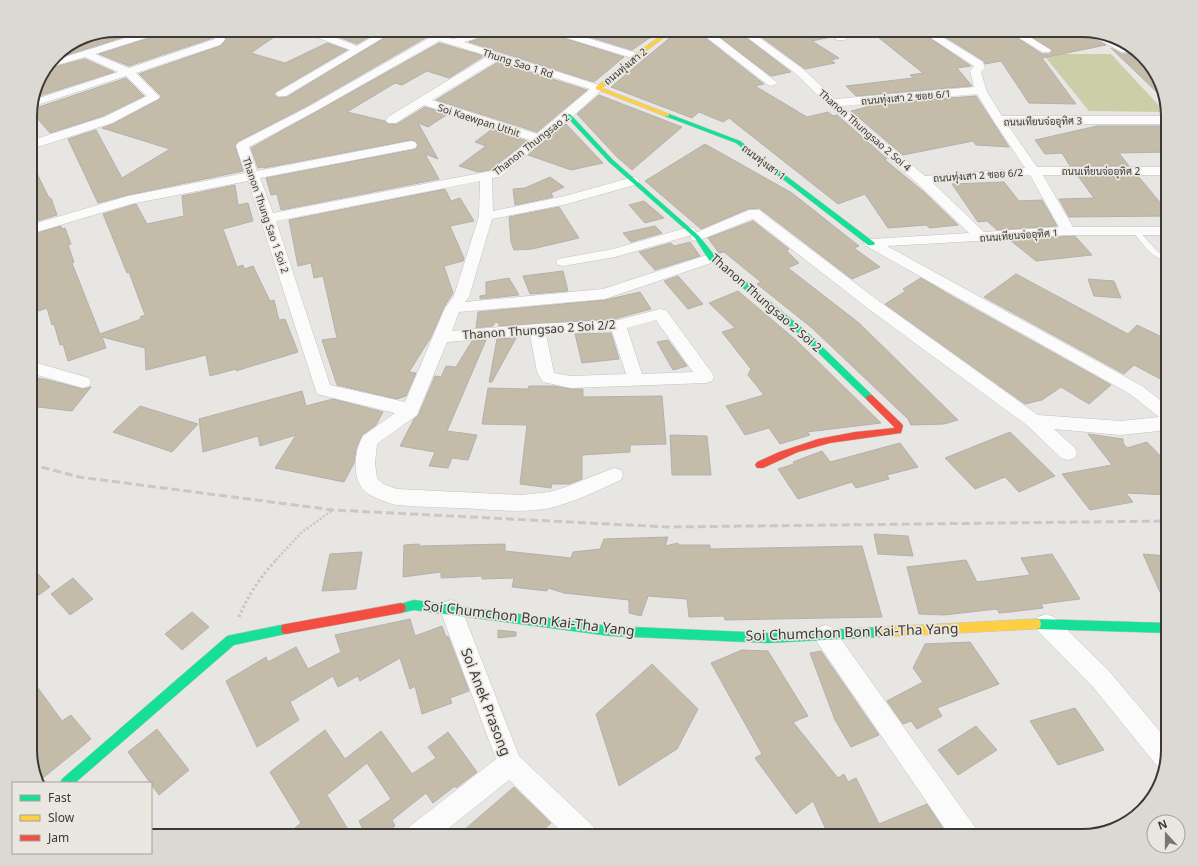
<svg xmlns="http://www.w3.org/2000/svg" width="1198" height="866" font-family="'Noto Sans',Sarabun,sans-serif">
<style>
.green{fill:#cccea7}
.building{fill:#c4bba9;stroke:#b3b1af}
.lines{fill:none;stroke-linecap:round;stroke-linejoin:round}
.lane-casing{stroke:#c3c2bf;stroke-width:1}
.street-casing{stroke:#c3c2bf;stroke-width:1}
.fast-casing{stroke:#c3c2bf;stroke-width:1}
.slow-casing{stroke:#c3c2bf;stroke-width:1}
.jam-casing{stroke:#c3c2bf;stroke-width:1}
.path-far1{stroke:#c7c6c5;stroke-width:2.5;stroke-dasharray:2 2;stroke-linecap:butt}
.path{stroke:#c7c6c5;stroke-width:3;stroke-dasharray:2.5 2.5;stroke-linecap:butt}
.lane{fill:#fcfbfb;fill-rule:evenodd}
.street{fill:#fcfbfb;fill-rule:evenodd}
.fast{fill:#16e098;fill-rule:evenodd}
.slow{fill:#ffcf43;fill-rule:evenodd}
.jam{fill:#f24e42;fill-rule:evenodd}
.rail{stroke:#c9c8c7;stroke-width:3;stroke-dasharray:8 4;stroke-linecap:butt}
.labels{text-anchor:middle;stroke-width:3.5;stroke-linejoin:round;paint-order:stroke}
.far-street-label{font-size:10px;fill:#3b3937;stroke:#eae7e0}
.street-label{font-size:12px;fill:#3b3937;stroke:#eae7e0}
.near-street-label{font-size:14px;fill:#3b3937;stroke:#eae7e0}
.rim{fill:none;stroke:#3b3937;stroke-width:2}
</style>
<rect width="100%" height="100%" fill="#e8e6e2"/>
<!-- green -->
<path class="green" d="M1043 54H1111L1165 112 1089 111Z"/>
<!-- building -->
<path class="building" d="M116 30H146L54 59 59 52 77 40 85 38 83 36Z
M167 30H203L213 38 129 66 99 54 165 33Z
M220 30H284L251 53 285 63 327 43 347 50 277 91 274 94 278 98 287 97 397 30H409L411 33 425 38 307 106 237 142 235 146 243 171 128 195 98 203 68 139 96 130 122 178 170 149 102 128 113 124 161 98V96L139 74 220 46 226 40 224 33Z
M354 30H381L357 44 339 37Z
M430 30H477L453 37Z
M498 30H545L547 33 624 57 594 82 469 42 496 33Z
M567 30H661L632 50Z
M679 30H683L685 33 704 37 764 84 755 86 807 117 828 112 833 116 837 115 887 159H884L924 192 958 225 930 228 926 225 888 228 865 194 838 204 729 118 723 122 699 112 692 118 611 87Z
M710 30H736L791 72 771 76Z
M752 30H824L831 37 812 41 839 58 831 60 835 63 805 69Z
M869 30H918L971 66 957 68 972 86 856 96 846 86 913 78 910 75 923 73Z
M934 30H1005L1042 54H1050L1052 50 1021 30H1082L1095 35V39L1106 45 1042 58 1076 104 1029 103 1001 61 985 64 984 61Z
M439 43 484 56 449 78 427 71 402 85 395 83 347 112 385 121 388 124H397L425 107 448 114 428 127 418 123 438 159 425 154 439 179 281 210 277 194 271 195 266 178 411 150 416 149 418 144 415 141 411 140 264 168 263 167 258 168 251 148Z
M1111 48 1122 54H1130L1132 49 1148 65 1159 78 1164 99Z
M85 59 114 72 33 98 39 78 46 69Z
M498 62 587 90 537 132 436 100Z
M126 78 144 96 103 116 50 133 30 110Z
M599 95 682 127 632 170 617 157 577 114Z
M976 96 1009 147 976 145 973 141 903 155 851 111 867 107 865 105Z
M566 124 603 163 571 170 528 155Z
M1097 126H1168V152L1119 153 1129 166H1070L1062 153 1045 154 1035 140Z
M492 129 527 141 490 170 478 172 459 166 486 146 475 142Z
M705 144 792 193 859 246 854 248 880 267 852 279 759 208 748 209 701 229 645 181Z
M30 159 49 198H51L57 215 30 223Z
M1078 176H1138L1168 212V216L1069 217 1059 199 1094 198Z
M550 177 564 187 551 193 553 197 515 205 513 189 525 188Z
M1004 182 1019 201 1042 200 1057 226 997 230 987 221 978 222 952 184Z
M235 185 238 205 248 203 253 221 223 229 237 267 243 265 244 269 253 266 270 301 274 300 279 320 285 319 298 352 236 371V369L210 376 206 355 146 370 145 348 102 337 106 348 68 361 63 344 60 345 54 324 52 325 47 308 30 314V235L61 226 62 229 65 228 71 244 68 245 74 262 72 263 100 334 141 319 140 317 145 315 129 272 127 273 103 214 136 204 147 224 184 216 182 196Z
M445 189 451 201 460 198 474 221 450 226 464 258 463 261 444 266 453 293 444 307 431 337 409 372 416 373 406 396 397 399 337 385 322 340 337 338 323 276 314 278 311 263 298 266 289 220Z
M644 201 664 218 645 223 629 205Z
M559 207 579 238 532 249 514 250 511 242 509 217Z
M753 221 789 249 787 251 799 263 788 268 859 323 958 420 944 424 911 425 908 419 812 328 757 284 761 282 724 252 719 253 708 238Z
M655 226 662 233 631 242 623 233Z
M1075 236 1092 255 1036 261 1010 240Z
M690 242 700 256 655 270 639 252 671 243 674 246Z
M563 271 568 291 530 294 523 276Z
M1016 274 1128 334 1137 325 1168 340V383L1134 365 1124 374 984 297Z
M678 276 703 304 688 309 664 281Z
M509 278 519 295 480 299V296L486 295V282Z
M921 278 955 298 1111 385 1089 404 1061 387 1042 400 1025 404 885 304 906 291 903 289Z
M1088 279 1114 281 1121 298 1094 296Z
M738 291 796 340 881 423 807 432 810 435 780 444 769 428 745 435 726 406 764 395 748 375 751 369 722 332 735 328 709 303Z
M640 292 651 309 614 319 499 326V323L495 322 493 326 476 328 478 312 605 300Z
M611 333 619 359 582 363 575 334Z
M516 338 492 382H489L497 339Z
M486 340 447 431 477 435 468 460 452 458 448 468 429 466 435 452 400 446 414 419 418 416 435 376 441 377 446 366 456 367 472 341Z
M668 340 687 366 673 370 657 342Z
M30 378 44 379 83 389 91 387 72 411 30 406Z
M529 386H553L571 389H583V397L662 396 666 444 630 445V452L582 455V479L569 484H552L551 488 520 484 527 425 482 424 488 388 528 389Z
M302 391 306 406 333 399 383 412 376 425 362 435 356 449 354 463 344 482 275 468 296 435 260 446 258 436 203 452 199 419Z
M140 406 198 424 172 452 113 432Z
M1010 432 1055 476 1019 492 1005 477 975 489 945 458Z
M1088 434 1123 439V443L1127 448 1147 442 1168 464V495L1126 493 1133 502 1090 510 1062 474 1112 465Z
M670 435 707 436 711 475H672Z
M900 443 918 467 887 475 889 479 856 488 852 482 798 499 778 469 794 464 793 462 822 451 830 462Z
M874 534 908 536 913 556 878 554Z
M668 537 665 546 678 543V545H710V549L862 546 882 617 725 620 724 616 689 617 687 599 648 596 641 616 629 613V600L564 593 548 588 547 591 512 587 514 578 482 579V576L441 578V572L403 577 404 545 419 544V546L505 544V551L571 558 573 552 600 549 604 539Z
M362 552 356 589 322 591 330 554Z
M1052 554 1080 599 1041 604 1043 608 1010 612 999 613 997 609 944 615 919 614 907 567 966 560 977 582 1030 575 1021 558Z
M1143 554 1168 556V610Z
M30 565 50 587 30 601Z
M73 578 93 599 70 615 51 594Z
M192 612 209 627 182 650 165 634Z
M410 619 415 636 442 626 446 637 448 636 469 691 450 698 452 703 422 714 415 686 410 689 400 658 360 681 358 676 338 687 333 676 290 702 299 720 257 747 226 681 266 657 268 662 296 647 308 669 341 652 335 635Z
M498 630 516 632V636L498 638Z
M970 642 999 684 937 708 942 716 917 729 911 721 903 724 887 701 923 682 913 668 925 644Z
M742 650 768 651 808 716 793 722 838 778 844 774 848 782 856 778 879 824 927 804 948 836H850L847 827 828 834 813 801 796 814 755 758 762 754 711 663Z
M821 651 879 735 851 747 835 720 810 653Z
M652 664 698 709 677 749 619 786 596 714Z
M30 677 62 721 71 715 91 739 38 782 30 755Z
M1075 708 1104 750 1058 765 1030 721Z
M976 726 997 750 958 775 938 750Z
M157 729 189 770 159 795 128 752Z
M325 730 345 759 381 731 412 774 436 758 428 747 448 732 477 772 456 788 455 786 433 803 426 793 392 820 395 826 381 836H366L359 821 391 799 367 763 327 795 352 836H285L301 823 270 772Z
M514 787 551 823 537 836H457Z"/>
<g class="lines">
<!-- lane casing -->
<g class="lane-casing">
<path id="lane" d="M1136 229 1138 230 1157 251 1168 258V262C1152 258 1142 244 1133 231Z"/>
</g>
<!-- street casing -->
<g class="street-casing">
<path id="street" d="M151 30H166L165 32 95 54 129 68 215 39 214 37 204 30H217L223 33 225 40 220 45 136 73 160 97 158 99 112 123 41 146H33L30 143V131L34 132 39 138 104 117 147 96 126 76 31 107 33 100 118 72 85 57 47 68 52 61Z
M305 30H316L357 46 384 30H396L286 96H278L276 94 278 92 350 50 305 33Z
M410 30H425L453 39 482 30H497L496 32 464 42 602 86 604 88 572 117 500 177 492 178 493 211 565 196 633 177 638 178 639 181 638 184 567 204 492 219 469 297 465 302 603 289 707 255 712 254 717 255 719 258 717 261 605 299 459 312 452 331 537 324 618 320 660 309 666 310 712 373 714 377 712 381 706 383 571 388 543 382 537 372 530 335 447 342 417 415 377 444 375 464 377 478 383 484 397 489 521 495 549 492 563 488 614 468 621 470 623 475 621 480C598 490 575 502 550 508 520 514 489 509 459 508 439 507 418 507 398 505 389 504 375 498 367 493 351 481 354 451 363 436L395 413 317 394 248 181 131 204 30 234V225L128 196 245 173 236 146 238 143 308 107 429 38 411 32ZM439 41 488 56 388 117 386 120 388 123H396L424 105 530 140 491 171 273 213 260 178 411 149 415 148 417 145 415 142 411 141 257 171 249 147 316 111ZM498 60 590 89 537 134 432 100ZM480 181 479 216 454 296 445 308 405 402 330 385 276 221ZM656 320 693 372 642 374 627 328ZM612 331 626 374 571 376 554 373 546 334Z
M546 30H562L640 54 641 56 640 58H632L547 32Z
M684 30H703L712 32 778 83 772 86 768 85 705 36 685 32Z
M737 30H749L803 69 835 99 974 87 970 71 974 66 919 30H931L983 62 985 68 981 72 987 92 1002 116H1168V124H1007L1037 167H1168V175H1043L1073 227H1168V235H1068L988 240 982 242 977 241 887 246 1142 386 1168 406V430L1121 435 1054 429 1075 448 1077 453 1075 458 1068 460 1061 458 1028 426 870 310 753 219 697 241 692 240 690 237 692 235 615 257 563 266 558 265 556 262 558 259 613 249 689 227 694 228 696 231 695 233 749 210H759L880 302 1038 415 1121 421 1159 417 1130 394 866 246 864 243 866 240 871 239 969 233 917 183 828 105 795 73ZM977 94 993 120 1025 168 925 176 842 106ZM1030 175 1059 227 984 232 933 183Z
M825 30H836L846 38 845 40H837Z
M1006 30H1018L1051 50 1050 52H1042Z
M1096 35 1121 43 1131 50 1130 52H1122L1096 38Z
M30 361 89 378 91 382 89 386 83 388 30 373Z
M451 600 459 603 462 610 519 756 594 827 598 836H566L509 780 439 836H405L409 827 496 759 440 610 443 603Z
M1046 614 1054 617 1109 671 1168 741V750L1162 768 1157 766 1093 687 1038 631 1035 624 1038 617Z
M825 625 833 628 975 827 979 836H950L817 642 814 635 817 628Z"/>
</g>
<!-- fast casing -->
<g class="fast-casing">
<path id="fast" d="M566 114H570L613 160 699 236 715 256 807 332 873 396 874 398 873 400H867L801 336 709 260 695 238 609 162 566 116Z
M665 114H669L740 141 875 243 874 245H868L736 143 665 116Z
M414 600 610 626 768 633 881 627 885 628 886 632 885 636 881 637 768 643 610 636 414 610 401 613 397 611 396 608 397 605Z
M1036 619 1168 623V633L1036 629 1032 628 1031 624 1032 620Z
M286 624 290 625 291 629 290 633 234 645 75 783H60L62 779 227 636Z"/>
</g>
<!-- slow casing -->
<g class="slow-casing">
<path id="slow" d="M669 30H674L638 57 602 88 669 114V116H665L596 89V87L634 55Z
M1036 619 1040 620 1041 624 1040 628 1036 629 881 637 877 636 876 632 877 628 881 627Z"/>
</g>
<!-- jam casing -->
<g class="jam-casing">
<path id="jam" d="M870 395 873 396 902 424 903 426 901 433 830 443 798 452 763 468H757L755 465 757 462 779 452 818 439 855 432 894 428V427L867 400 866 398 867 396Z
M401 603 405 605 406 608 405 611 401 613 286 634 282 633 281 629 282 625 286 624Z"/>
</g>
<!-- path-far1 -->
<path class="path-far1" d="M276 560 302 532 333 510"/>
<!-- path -->
<path class="path" d="M239 617C248 595 261 576 277 559"/>
<!-- lane -->
<use href="#lane" class="lane"/>
<!-- street -->
<use href="#street" class="street"/>
<!-- fast -->
<use href="#fast" class="fast"/>
<!-- slow -->
<use href="#slow" class="slow"/>
<!-- jam -->
<use href="#jam" class="jam"/>
<!-- rail -->
<path class="rail" d="M30 464 79 477 333 510 668 527 1168 521"/>
</g>
<g class="labels">
<!-- far-street labels -->
<g class="far-street-label">
<text transform="translate(518 63) rotate(18)" y="4">Thung Sao 1 Rd</text>
<text transform="translate(625 66) rotate(-39)" y="4">ถนนทุ่งเสา 2</text>
<text transform="translate(906 97) rotate(-5)" y="4">ถนนทุ่งเสา 2 ซอย 6/1</text>
<text transform="translate(479 120) rotate(18)" y="4">Soi Kaewpan Uthit</text>
<text transform="translate(1043 121) rotate(-1)" y="4">ถนนเทียนจ่ออุทิศ 3</text>
<text transform="translate(865 130) rotate(41)" y="4">Thanon Thungsao 2 Soi 4</text>
<text transform="translate(531 144) rotate(-38)" y="4">Thanon Thungsao 2</text>
<text transform="translate(764 162) rotate(37)" y="4">ถนนทุ่งเสา 1</text>
<text x="1101" y="175">ถนนเทียนจ่ออุทิศ 2</text>
<text transform="translate(978 175) rotate(-4)" y="4">ถนนทุ่งเสา 2 ซอย 6/2</text>
<text transform="translate(266 215) rotate(71)" y="4">Thanon Thung Sao 1 Soi 2</text>
<text transform="translate(1019 235) rotate(-4)" y="4">ถนนเทียนจ่ออุทิศ 1</text>
</g>
<!-- street labels -->
<g class="street-label">
<text transform="translate(766 303) rotate(41)" y="4">Thanon Thungsao 2 Soi 2</text>
<text transform="translate(539 330) rotate(-4)" y="4">Thanon Thungsao 2 Soi 2/2</text>
</g>
<!-- near-street labels -->
<g class="near-street-label">
<text transform="translate(529 618) rotate(7)" y="5">Soi Chumchon Bon Kai-Tha Yang</text>
<text transform="translate(852 632) rotate(-2)" y="5">Soi Chumchon Bon Kai-Tha Yang</text>
<text transform="translate(486 702) rotate(69)" y="5">Soi Anek Prasong</text>
</g>
</g>
<!-- crop -->
<path d="M0 0H1198V866H0ZM116 37H1082A79 79 0 0 1 1161 116V750A79 79 0 0 1 1082 829H116A79 79 0 0 1 37 750V116A79 79 0 0 1 116 37Z" fill="#dcd9d2" fill-rule="evenodd"/>
<path class="rim" d="M116 37H1082A79 79 0 0 1 1161 116V750A79 79 0 0 1 1082 829H116A79 79 0 0 1 37 750V116A79 79 0 0 1 116 37Z"/>
<!-- legend -->
<rect x="12" y="782" width="140" height="72" fill="#eae7e0" stroke="#a4a19c"/>
<rect x="20" y="795" width="20" height="6" fill="#16e098" stroke="#a4a19c"/>
<text x="48" y="802" font-size="12" fill="#3b3937">Fast</text>
<rect x="20" y="815" width="20" height="6" fill="#ffcf43" stroke="#a4a19c"/>
<text x="48" y="822" font-size="12" fill="#3b3937">Slow</text>
<rect x="20" y="835" width="20" height="6" fill="#f24e42" stroke="#a4a19c"/>
<text x="48" y="842" font-size="12" fill="#3b3937">Jam</text>
<!-- north arrow -->
<g transform="translate(1166 834) rotate(339)"><circle r="19" fill="#eae7e0" stroke="#a4a19c"/>
<path d="M0-3L7 15L0 10L-7 15Z" fill="#787673"/>
<text y="-6" font-size="11" font-weight="bold" text-anchor="middle" fill="#3b3937">N</text>
</g>
</svg>
